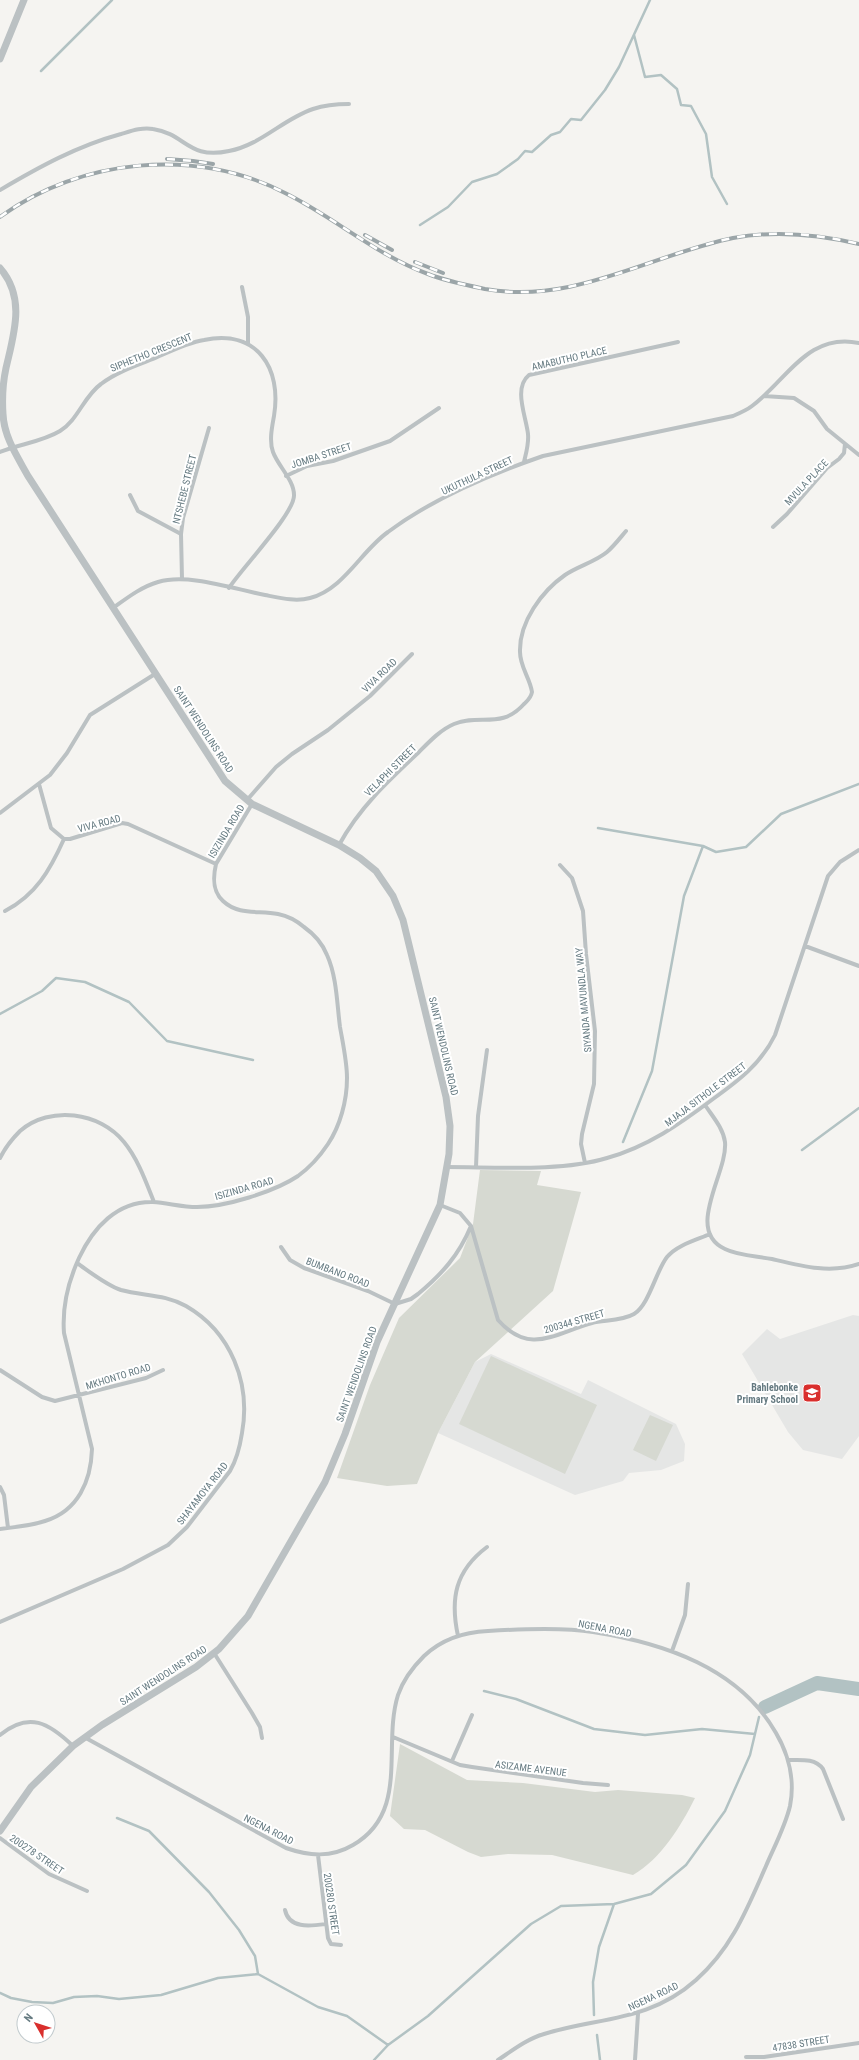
<svg xmlns="http://www.w3.org/2000/svg" width="859" height="2060" font-family="'Roboto Condensed',sans-serif">
<style>
.built{fill:#e5e6e5}
.green{fill:#d6d9d1}
.lines{fill:none;stroke-linecap:round;stroke-linejoin:round}
.stream{stroke:#b2c2c3;stroke-width:2.5}
.river{stroke:#b2c2c3;stroke-width:14}
.minor{stroke:#bbc1c3;stroke-width:4}
.tertiary{stroke:#bbc1c3;stroke-width:7}
.rail-casing{stroke:#9ba5a8;stroke-width:4}
.rail{stroke:#fff;stroke-width:2.5;stroke-dasharray:8;stroke-linecap:butt}
.labels{text-anchor:middle;stroke-width:4;stroke-linejoin:round;paint-order:stroke}
.street-label{font-size:10px;fill:#657a81;stroke:#fff}
.poi-label{font-size:10px;font-weight:bold;fill:#657a81;stroke:#fff;text-anchor:end}
</style>
<rect width="100%" height="100%" fill="#f5f4f1"/>
<!-- built -->
<path class="built" d="M853 1315 859 1316V1436L842 1459 803 1450 788 1432 742 1354 767 1329 780 1339Z
M491 1354 581 1394 588 1380 676 1424 685 1444 684 1461 661 1470 629 1473 623 1481 575 1495 438 1433 475 1362Z"/>
<!-- green -->
<path class="green" d="M480 1170 541 1171 537 1185 581 1192 553 1291 475 1362 438 1433 417 1484 387 1486 337 1478 370 1385 399 1318 460 1258 473 1224Z
M491 1356 597 1405 565 1474 459 1424Z
M650 1415 673 1425 656 1461 633 1450Z
M400 1744 467 1780 523 1783 595 1792 618 1790 682 1795 695 1798C681 1826 661 1859 633 1875L552 1855 508 1854 481 1857 468 1852 425 1830 404 1829 390 1816Z"/>
<g class="lines">
<!-- stream -->
<path class="stream" d="M634 35 645 77 661 75 677 89 681 105 691 106 706 134 712 177 727 204
M41 71 112 0
M420 225 448 207 472 182 497 174 518 159 525 151 532 152 551 135 560 132 571 119 581 120 605 90 619 67 650 0
M598 828 703 846 716 852 746 847 781 814 859 784
M0 1014 42 991 56 978 85 982 129 1002 167 1041 253 1060
M623 1142 652 1071 684 896 703 846
M802 1150 859 1108
M484 1691 516 1699 594 1729 645 1735 702 1729 755 1734
M117 1818 149 1831 209 1892 239 1930 255 1956 258 1974
M0 1993 11 1998 32 2002 53 2003 74 1997 97 1996 119 1999 161 1995 218 1978 258 1974 318 2007 347 2016 388 2045
M594 2015 593 1982 599 1947 614 1904
M597 2035 600 2060
M374 2060 388 2045 428 2016 531 1924 561 1906 614 1904 651 1894 686 1865 725 1811 750 1755 759 1717"/>
<!-- river -->
<path class="river" d="M765 1707 817 1683 859 1689"/>
<!-- minor -->
<path class="minor" d="M0 190C39 167 77 146 121 134 131 131 142 127 153 129 186 134 188 160 229 151 261 145 283 119 313 109 325 105 336 104 349 104
M242 287 248 317V344
M764 396 794 398 814 411 827 429 859 455
M0 452C19 444 42 442 60 431 78 420 84 396 101 384 117 372 135 366 153 359 169 352 186 343 204 340 257 329 282 368 274 416 272 427 269 441 273 452 278 466 294 480 294 495 295 513 241 569 229 588
M524 462C526 453 529 444 528 434 526 416 513 388 529 375L678 342
M286 476 307 466 333 461 390 441 439 408
M130 495 138 511 181 534
M773 527 787 514 827 468 839 459 844 453 845 444
M182 579 181 534 183 518 209 428
M113 608C127 598 141 587 158 582 188 573 234 589 265 595 280 598 296 602 310 598 344 589 361 551 388 532 432 499 491 474 543 456L733 416C740 413 747 410 752 406 787 380 808 332 859 343
M39 784 51 828 64 839H70L122 823 128 824 216 864
M247 800 276 767 292 754 328 730 370 696 412 654
M0 813 50 775 67 753 90 715 155 674
M339 845C359 808 388 781 418 753 429 742 440 730 454 724 480 713 501 730 524 704 528 700 531 698 532 692 530 678 520 667 520 652 519 622 542 591 565 575 578 566 595 562 607 552 614 546 620 538 626 531
M560 865 572 878 583 911 586 954 595 1031 594 1084 582 1134 581 1144 585 1163
M5 911C36 895 50 870 64 839
M805 946 859 966
M705 1105C713 1117 723 1128 725 1142 728 1173 684 1230 725 1249 739 1256 757 1256 772 1259 801 1266 830 1274 859 1264
M0 1158C5 1148 12 1139 20 1131 50 1105 100 1112 124 1142 138 1159 146 1182 154 1202
M447 1167C496 1167 561 1172 607 1158 647 1147 680 1124 713 1099 738 1081 761 1064 775 1035L828 876 840 862 859 850
M476 1167 478 1116 487 1050
M440 1205 460 1213 471 1226 498 1320C530 1356 555 1333 592 1323 605 1320 622 1321 634 1314 649 1305 656 1271 667 1257 677 1245 696 1240 710 1234
M281 1247 290 1260 304 1268 368 1291 395 1304 411 1299 418 1294C442 1274 459 1255 471 1226
M0 1370 42 1397 55 1401 146 1378 163 1370
M0 1487 4 1495 8 1528
M0 1529C15 1527 30 1526 45 1521 78 1511 91 1481 92 1449L64 1333C62 1307 68 1282 79 1258 93 1228 117 1201 153 1202 168 1203 182 1207 197 1207 225 1207 274 1192 298 1176 309 1168 320 1156 328 1144 340 1126 347 1101 347 1078 347 1062 343 1044 340 1027 337 1005 337 977 327 955 323 945 314 934 304 927 297 921 288 916 278 914 259 910 239 916 223 901 212 891 213 877 216 864L252 804
M0 1622 123 1569 168 1545 187 1527 230 1471C237 1459 240 1446 242 1433 251 1383 231 1332 186 1306 165 1294 143 1296 121 1290 106 1285 90 1272 77 1263
M458 1636C450 1599 455 1571 487 1547
M672 1651 685 1615 688 1584
M214 1653 252 1713 260 1727 262 1738
M0 1735C29 1711 49 1723 73 1746
M84 1737 286 1848C309 1856 331 1858 353 1845 410 1812 382 1746 398 1695 403 1680 413 1667 424 1656 441 1640 464 1632 488 1631 520 1629 562 1627 593 1632 664 1643 739 1668 776 1733 789 1755 795 1781 790 1806 785 1827 774 1847 766 1866 747 1909 732 1948 696 1980 649 2022 599 2017 544 2034 527 2039 513 2050 498 2060
M393 1737 460 1765 472 1767 583 1783 608 1785
M788 1760C801 1760 815 1758 823 1769L843 1819
M452 1761 472 1715
M0 1838 49 1874 87 1891
M318 1855 328 1938 331 1944 341 1945
M285 1910C289 1929 310 1926 326 1924
M746 2057H764L859 2043
M635 2060 638 2014"/>
<!-- tertiary -->
<path class="tertiary" d="M0 59 24 0
M0 268C26 298 14 333 6 368 3 382 2 399 3 414 4 437 17 456 28 476L225 781 252 804 339 845 360 858 376 871 393 896 403 920 446 1097 450 1126 449 1154 440 1205 377 1342 345 1434 325 1482 248 1616 219 1649 196 1667 102 1725 73 1746 31 1787 0 1831"/>
<!-- rail casing -->
<g class="rail-casing">
<path id="rail" d="M167 159 193 161 213 164
M0 217C81 158 196 147 285 193 334 217 376 255 428 274 446 281 466 285 485 289 573 305 650 255 733 238 776 230 817 234 859 244
M365 235 392 250
M415 262 443 273"/>
</g>
<!-- rail -->
<use href="#rail" class="rail"/>
</g>
<!-- icons -->
<defs>
<g id="school-square" transform="scale(1)"><rect x="-9" y="-9" width="18" height="18" rx="4" fill="#d92f2d" stroke="#fff"/><path d="M0-5L7-2L0 1L-7-2ZM-4 1L0 2.5L4 1V4Q0 6-4 4Z" fill="#fff"/></g>
</defs>
<g fill-rule="evenodd">
<use href="#school-square" x="812" y="1393"/>
</g>
<g class="labels">
<!-- street labels -->
<g class="street-label">
<text transform="translate(151 352) rotate(-22)" y="4">SIPHETHO CRESCENT</text>
<text transform="translate(569 358) rotate(-13)" y="4">AMABUTHO PLACE</text>
<text transform="translate(321 455) rotate(-18)" y="4">JOMBA STREET</text>
<text transform="translate(477 475) rotate(-25)" y="4">UKUTHULA STREET</text>
<text transform="translate(806 482) rotate(-47)" y="4">MVULA PLACE</text>
<text transform="translate(184 489) rotate(-76)" y="4">NTSHEBE STREET</text>
<text transform="translate(379 675) rotate(-44)" y="4">VIVA ROAD</text>
<text transform="translate(204 729) rotate(57)" y="4">SAINT WENDOLINS ROAD</text>
<text transform="translate(390 770) rotate(-45)" y="4">VELAPHI STREET</text>
<text transform="translate(99 823) rotate(-15)" y="4">VIVA ROAD</text>
<text transform="translate(226 831) rotate(-59)" y="4">ISIZINDA ROAD</text>
<text transform="translate(583 1000) rotate(-95)" y="4">SIYANDA MAVUNDLA WAY</text>
<text transform="translate(444 1046) rotate(77)" y="4">SAINT WENDOLINS ROAD</text>
<text transform="translate(705 1094) rotate(-37)" y="4">MJAJA SITHOLE STREET</text>
<text transform="translate(244 1188) rotate(-16)" y="4">ISIZINDA ROAD</text>
<text transform="translate(338 1272) rotate(21)" y="4">BUMBANO ROAD</text>
<text transform="translate(574 1321) rotate(-16)" y="4">200344 STREET</text>
<text transform="translate(356 1374) rotate(-70)" y="4">SAINT WENDOLINS ROAD</text>
<text transform="translate(118 1376) rotate(-17)" y="4">MKHONTO ROAD</text>
<text transform="translate(202 1493) rotate(-52)" y="4">SHAYAMOYA ROAD</text>
<text transform="translate(605 1628) rotate(11)" y="4">NGENA ROAD</text>
<text transform="translate(163 1675) rotate(-33)" y="4">SAINT WENDOLINS ROAD</text>
<text transform="translate(531 1768) rotate(7)" y="4">ASIZAME AVENUE</text>
<text transform="translate(269 1829) rotate(27)" y="4">NGENA ROAD</text>
<text transform="translate(37 1854) rotate(34)" y="4">200278 STREET</text>
<text transform="translate(332 1904) rotate(82)" y="4">200280 STREET</text>
<text transform="translate(653 1996) rotate(-25)" y="4">NGENA ROAD</text>
<text transform="translate(801 2043) rotate(-9)" y="4">47838 STREET</text>
</g>
<!-- poi labels -->
<g class="poi-label">
<text x="798" y="1391">Bahlebonke<tspan x="798" dy="12">Primary School</tspan></text>
</g>
</g>
<!-- north arrow -->
<g transform="translate(36 2024) rotate(309)"><circle r="19" fill="#ffffff" stroke="#c1cacd"/>
<path d="M0-3L7 15L0 10L-7 15Z" fill="#d92f2d"/>
<text y="-6" font-size="11" font-weight="bold" text-anchor="middle" fill="#657a81">N</text>
</g>
</svg>
